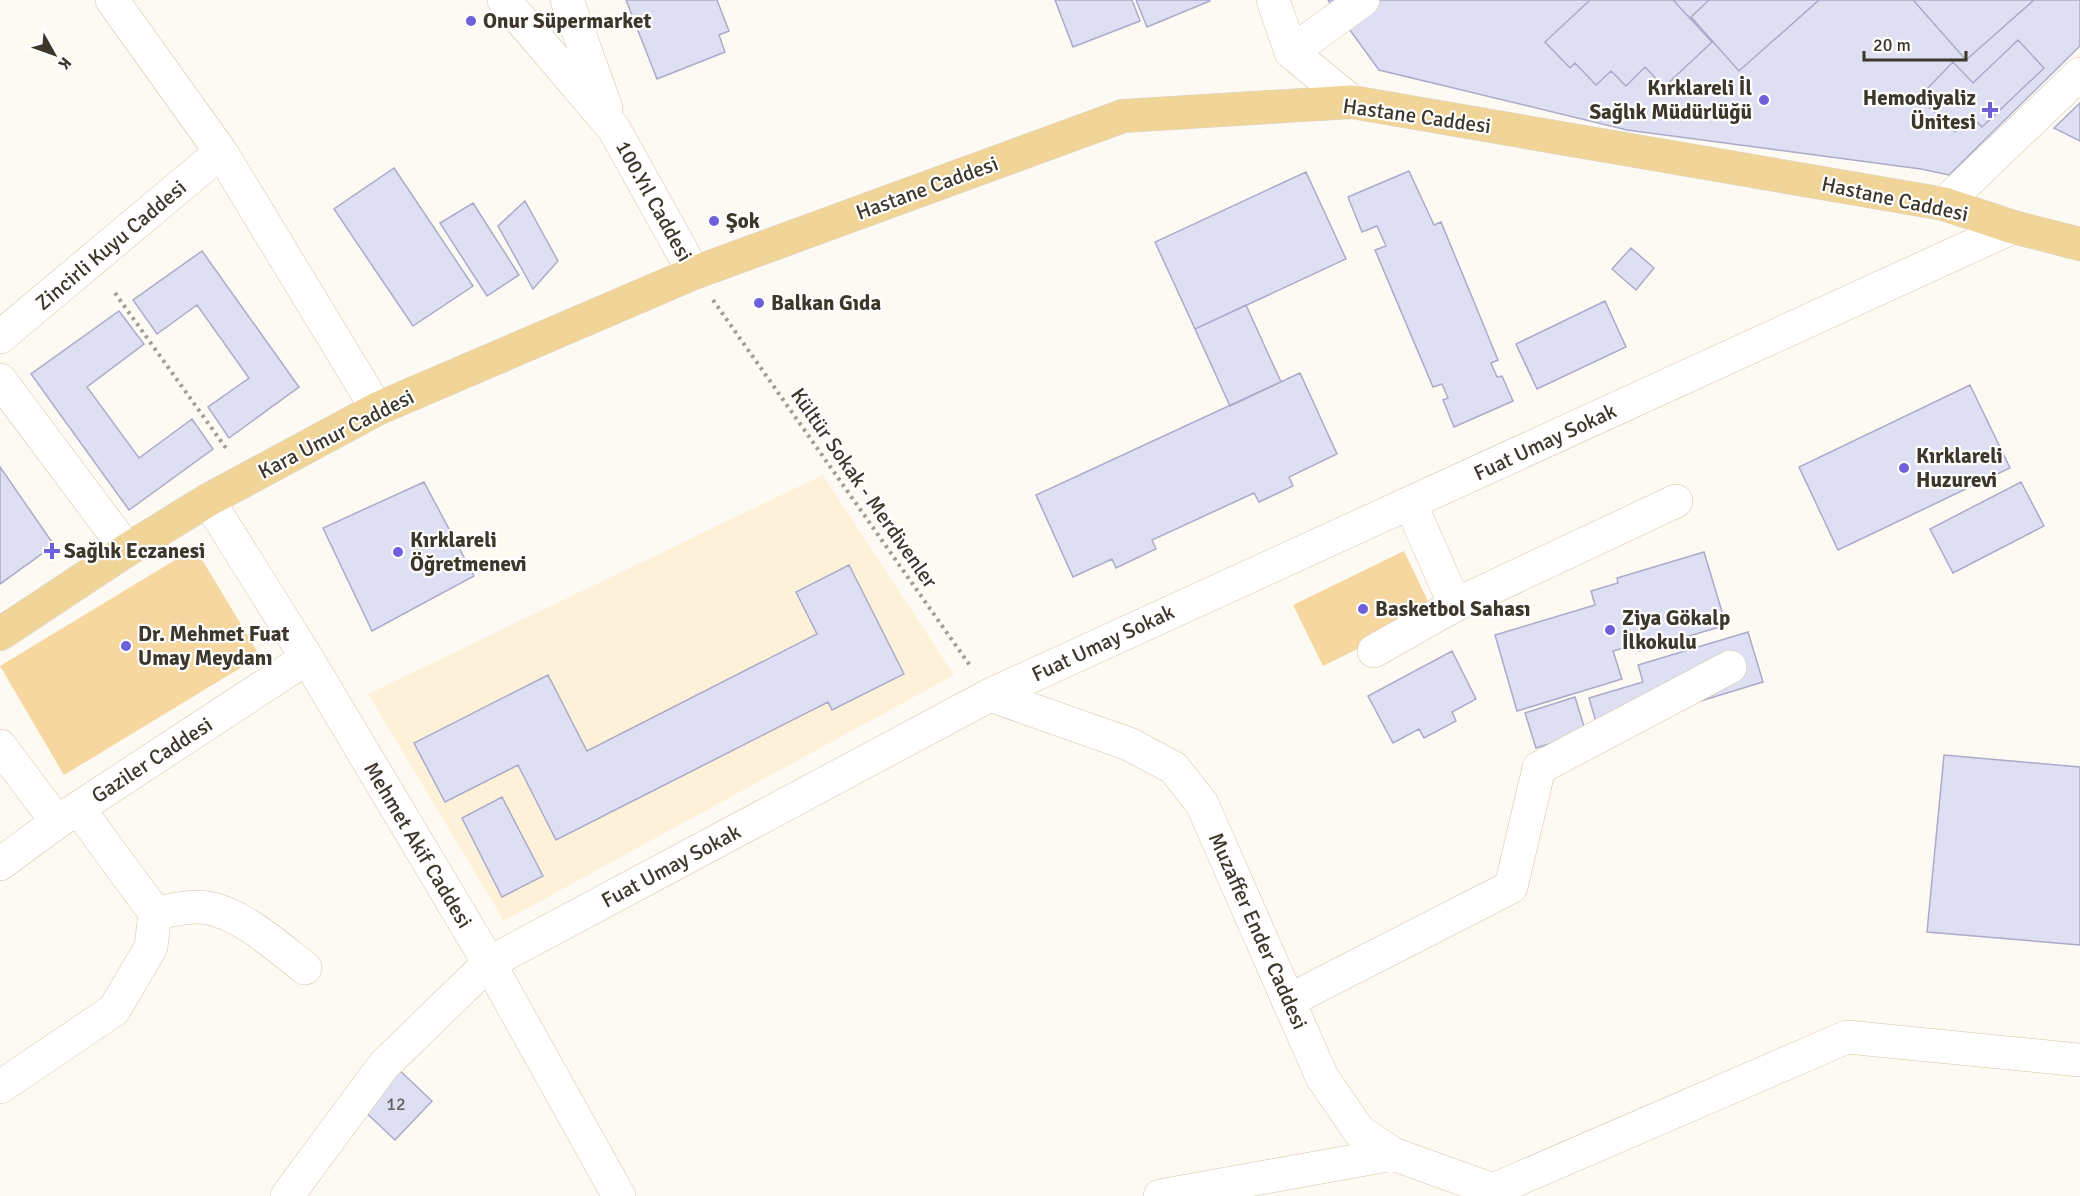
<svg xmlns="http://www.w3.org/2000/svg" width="2080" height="1196" font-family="Signika,sans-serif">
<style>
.built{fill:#fdf1da;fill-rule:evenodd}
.green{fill:#f5d79f}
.building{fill:#dedff2;stroke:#aaabca;stroke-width:1.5}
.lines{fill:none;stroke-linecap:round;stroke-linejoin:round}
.minor-casing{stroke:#d4c4a6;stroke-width:34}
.major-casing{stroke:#d8d7d5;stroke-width:34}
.path{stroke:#a19d93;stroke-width:4;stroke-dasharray:3 4.5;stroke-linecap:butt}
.minor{stroke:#fff;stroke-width:33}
.major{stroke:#f1d497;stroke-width:33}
.poi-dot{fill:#6e60da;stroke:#fff;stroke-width:2}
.labels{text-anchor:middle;stroke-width:4.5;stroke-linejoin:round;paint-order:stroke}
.number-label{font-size:18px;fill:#65615d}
.poi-label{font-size:21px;font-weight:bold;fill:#3d372b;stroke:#fff;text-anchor:start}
.street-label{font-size:21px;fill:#3d372b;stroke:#fff}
</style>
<rect width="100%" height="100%" fill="#fdfaf3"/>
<!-- built -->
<path class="built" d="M823 475 954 675 504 921 368 694ZM796 592 903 674 832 710 828 702 557 840 518 765 445 802 414 743 548 675 587 751 817 634Z"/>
<!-- green -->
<path class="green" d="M195 548 260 656 64 775 0 666Z
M1404 551 1433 612 1323 666 1293 605Z"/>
<!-- building -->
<path class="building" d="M626 0H717L729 31 719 35 725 52 657 79Z
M1055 0H1132L1140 21 1073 47Z
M1136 0H1209L1210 1 1147 27Z
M1328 0H2080V46L1949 175 1921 169 1627 130 1379 70Z
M1590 0H1673L1712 42 1664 87 1645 67 1626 86 1611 71 1596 85 1575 63 1570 68 1545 42Z
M1709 0H1819L1739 71 1691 17Z
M1913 0H2034L1966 60Z
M2018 40 2044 68 1982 127 1971 116 1955 132 1919 97 1953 62 1973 83Z
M2080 103V141L2054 128Z
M394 168 473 286 413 326 334 209Z
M1409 171 1434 225 1441 222 1498 360 1491 363 1497 377 1502 376 1513 401 1454 427 1443 400 1448 398 1442 384 1433 387 1375 250 1386 246 1377 226 1362 232 1348 197Z
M1306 172 1346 259 1195 329 1155 242Z
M525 201 558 261 533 289 498 226Z
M473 203 519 275 487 296 440 223Z
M1631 248 1654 268 1636 290 1612 269Z
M202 251 299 387 229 438 208 407 249 378 197 305 157 334 133 300Z
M1605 301 1626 347 1537 389 1516 344Z
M1246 305 1281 382 1230 406 1195 329Z
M119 311 144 344 87 387 139 458 192 419 213 449 129 510 31 374Z
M1300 373 1337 454 1289 477 1293 486 1259 502 1254 493 1152 540 1156 549 1116 568 1112 559 1073 577 1036 495Z
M1970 385 2010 468 1838 550 1799 467Z
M0 467 54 545 0 584Z
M424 482 474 576 372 631 323 528Z
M2021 482 2044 526 1953 573 1930 529Z
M1704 552 1726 625 1639 651 1637 644 1613 651 1622 679 1517 711 1495 635 1595 605 1591 591 1618 583 1617 578Z
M849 565 904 674 832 710 828 702 556 840 518 765 445 802 414 743 548 675 587 751 817 634 796 592Z
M1748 632 1763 682 1599 732 1589 698 1643 682 1638 665Z
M1452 651 1476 699 1452 712 1456 721 1424 738 1419 729 1393 743 1368 696Z
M1575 697 1586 733 1536 748 1525 713Z
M1944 755 2080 767V945L1927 932Z
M502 797 543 876 502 897 462 818Z
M396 1067 432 1101 395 1140 359 1106Z"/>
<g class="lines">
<!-- minor casing -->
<g class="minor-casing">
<path id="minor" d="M112 0 221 152 377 409
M504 0 614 129 694 273
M567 0 606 108
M1273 0 1291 52 1352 102
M1291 52 1363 0
M1944 204 2080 74
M0 337 221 152
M0 380 127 550
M208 500 307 658 489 963 619 1196
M1410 503 1455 605
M1374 651 1455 605 1676 501
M990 695 1129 744 1174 768 1202 804 1322 1077 1359 1131 1393 1154 1493 1190 1502 1196
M0 746 57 822
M78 808 155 913
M0 864 57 822 307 658
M1288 1001 1511 887 1539 768 1730 667
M0 1087 114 1010 151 947 155 913C169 911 183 907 197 907 235 907 276 946 305 968
M1493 1190 1847 1037 2080 1060
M287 1196 384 1065 489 963 990 695 2013 227
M1160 1196 1393 1154"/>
</g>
<!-- major casing -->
<g class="major-casing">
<path id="major" d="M0 634 127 550 208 500 377 409 694 273 1123 116 1352 102 1944 204 2013 227 2080 244"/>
</g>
<!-- path -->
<path class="path" d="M115 293 228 451
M713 300 971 667"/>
<!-- minor -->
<use href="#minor" class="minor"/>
<!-- major -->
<use href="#major" class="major"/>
</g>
<!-- markers -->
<g class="poi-dot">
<circle cx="471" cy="21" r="6"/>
<circle cx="1764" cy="100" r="6"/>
<path d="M1987 101h6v6h6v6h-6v6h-6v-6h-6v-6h6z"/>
<circle cx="714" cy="221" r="6"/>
<circle cx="759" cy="303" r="6"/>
<circle cx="1904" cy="468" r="6"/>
<path d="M49 542h6v6h6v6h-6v6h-6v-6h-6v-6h6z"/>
<circle cx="398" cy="552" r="6"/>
<circle cx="1363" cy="609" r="6"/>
<circle cx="1610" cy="630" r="6"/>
<circle cx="126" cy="646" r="6"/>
</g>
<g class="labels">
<!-- number labels -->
<g class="number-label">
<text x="396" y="1110">12</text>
</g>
<!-- poi labels -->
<g class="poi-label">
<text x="483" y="28">Onur Süpermarket</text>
<text x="1752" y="95" text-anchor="end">Kırklareli İl<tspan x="1752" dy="24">Sağlık Müdürlüğü</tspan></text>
<text x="1976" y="105" text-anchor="end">Hemodiyaliz<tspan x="1976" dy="24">Ünitesi</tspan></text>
<text x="726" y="228">Şok</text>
<text x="771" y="310">Balkan Gıda</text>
<text x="1916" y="463">Kırklareli<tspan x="1916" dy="24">Huzurevi</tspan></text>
<text x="410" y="547">Kırklareli<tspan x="410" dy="24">Öğretmenevi</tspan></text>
<text x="64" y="558">Sağlık Eczanesi</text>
<text x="1375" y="616">Basketbol Sahası</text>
<text x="1622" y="625">Ziya Gökalp<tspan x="1622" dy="24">İlkokulu</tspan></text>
<text x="138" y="641">Dr. Mehmet Fuat<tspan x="138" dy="24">Umay Meydanı</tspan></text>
</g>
<!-- street labels -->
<g class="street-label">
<text transform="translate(1417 116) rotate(8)" y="7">Hastane Caddesi</text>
<text transform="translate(927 188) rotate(-20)" y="7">Hastane Caddesi</text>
<text transform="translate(1895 199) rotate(12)" y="7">Hastane Caddesi</text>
<text transform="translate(654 201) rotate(61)" y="7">100.Yıl Caddesi</text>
<text transform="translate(111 245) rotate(-40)" y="7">Zincirli Kuyu Caddesi</text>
<text transform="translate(336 434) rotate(-27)" y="7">Kara Umur Caddesi</text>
<text transform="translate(1545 442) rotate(-25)" y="7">Fuat Umay Sokak</text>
<text transform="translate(864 488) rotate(55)" y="7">Kültür Sokak - Merdivenler</text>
<text transform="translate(1103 643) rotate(-25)" y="7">Fuat Umay Sokak</text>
<text transform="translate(152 760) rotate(-33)" y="7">Gaziler Caddesi</text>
<text transform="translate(418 845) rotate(59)" y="7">Mehmet Akif Caddesi</text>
<text transform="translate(671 866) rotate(-28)" y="7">Fuat Umay Sokak</text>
<text transform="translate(1258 931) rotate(66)" y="7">Muzaffer Ender Caddesi</text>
</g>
</g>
<!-- north arrow -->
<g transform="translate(54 54) rotate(130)" stroke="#ffffff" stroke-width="4.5" paint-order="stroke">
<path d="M0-4.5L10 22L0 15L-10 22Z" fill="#3d372b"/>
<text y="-9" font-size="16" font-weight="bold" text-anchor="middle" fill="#3d372b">K</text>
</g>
<!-- scale -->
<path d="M1864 51v9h102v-9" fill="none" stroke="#3d372b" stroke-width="3"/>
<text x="1873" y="51" font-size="18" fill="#3d372b" stroke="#ffffff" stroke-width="4.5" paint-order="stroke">20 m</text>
</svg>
